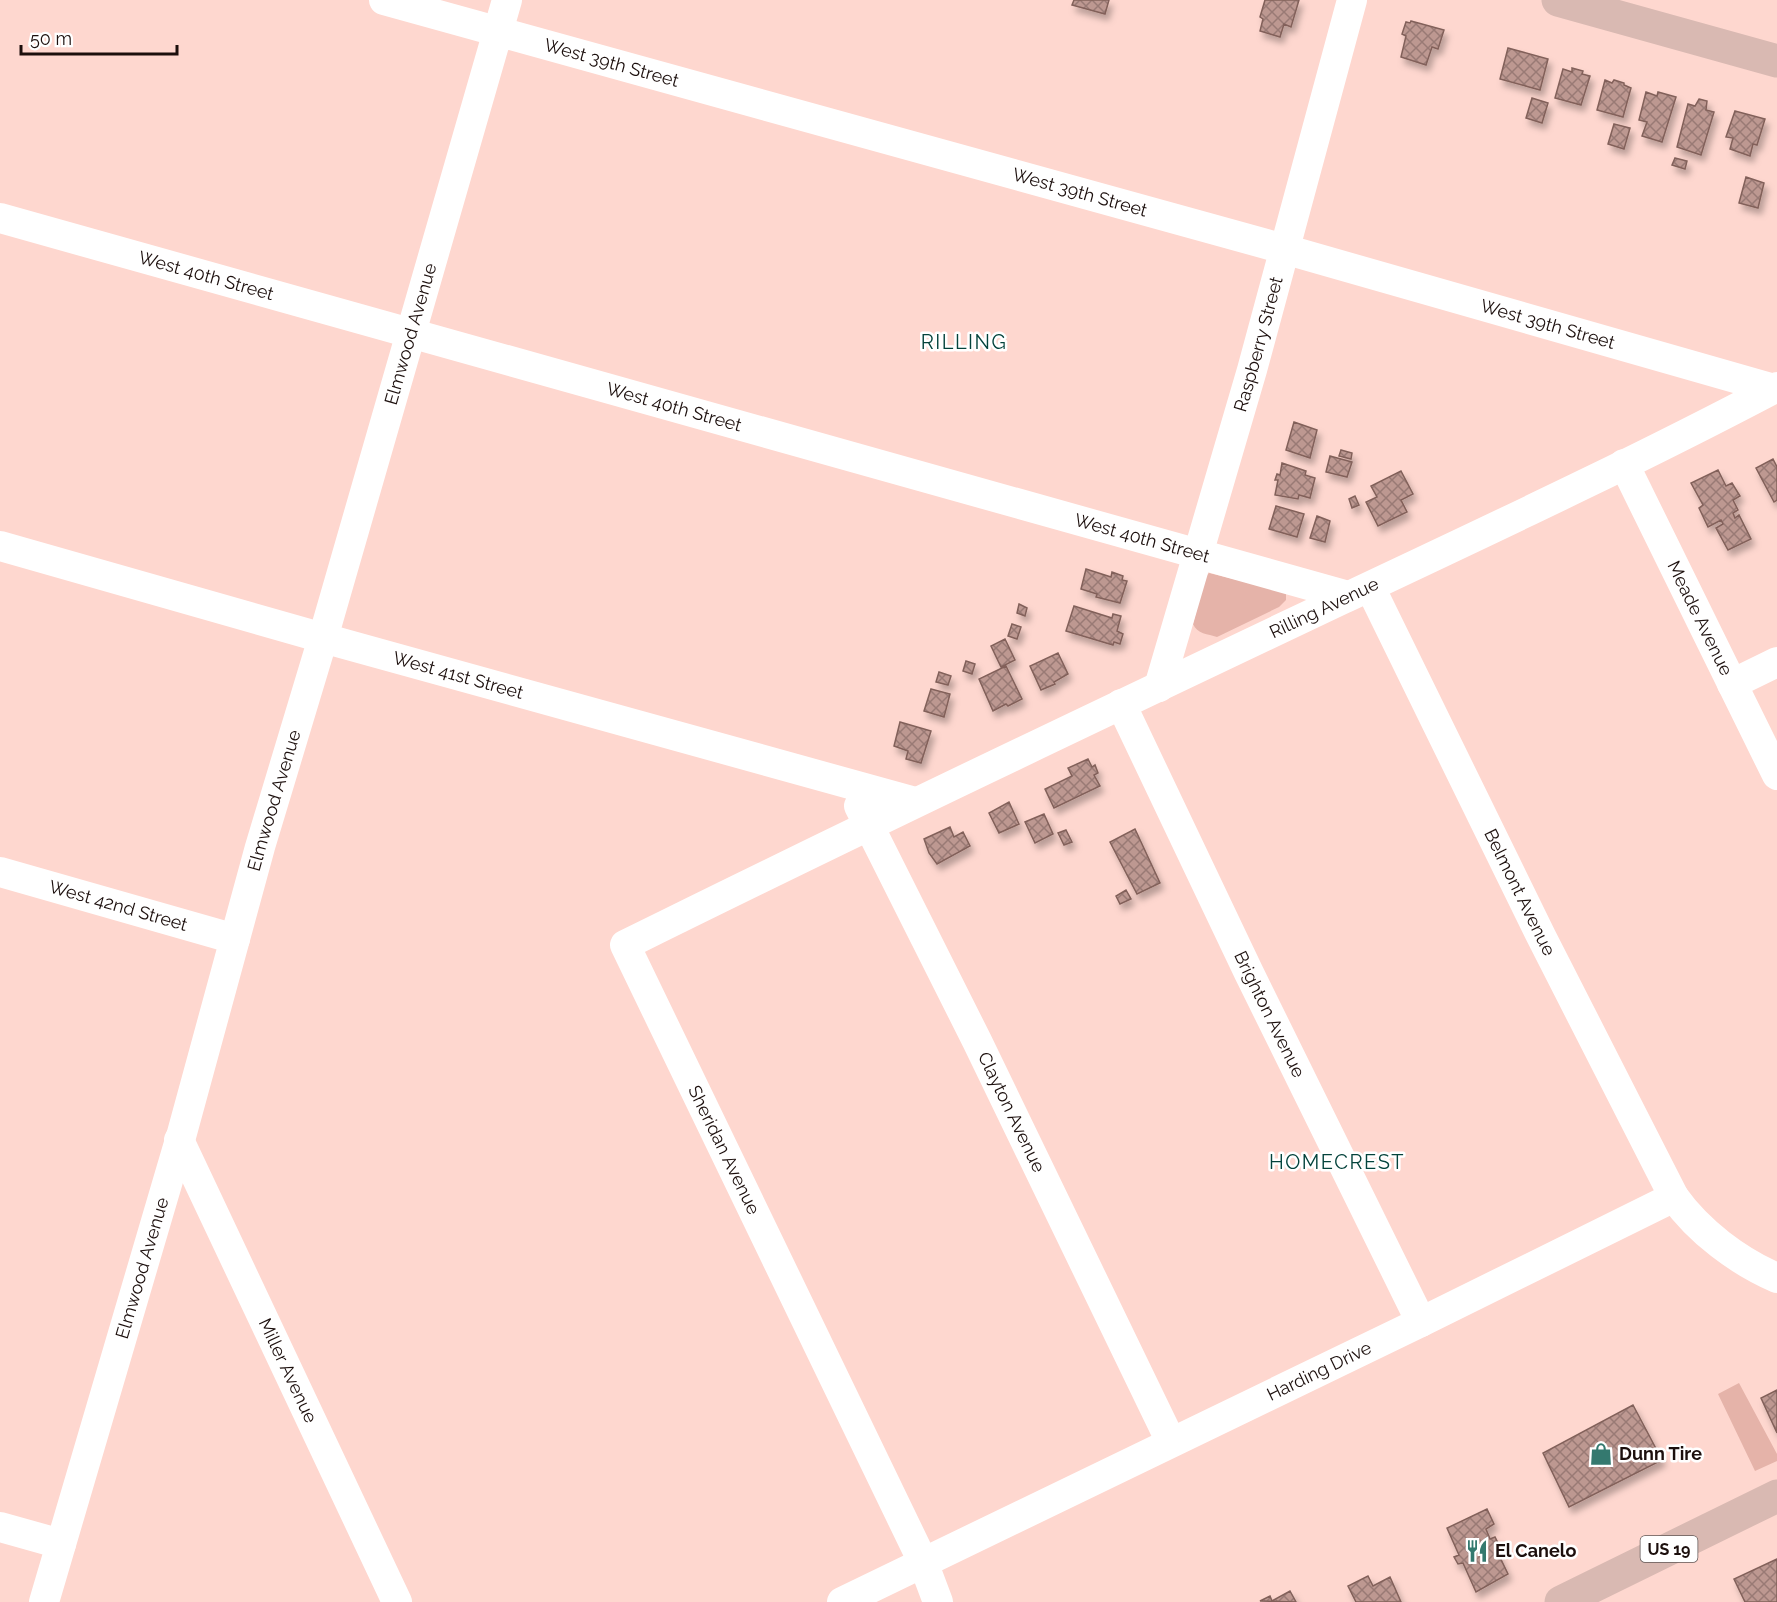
<svg xmlns="http://www.w3.org/2000/svg" width="1777" height="1602" font-family="Raleway,sans-serif">
<style>
.grass{fill:#e5b3a9}
.building{fill:url(#building-cross-hatch);stroke:#82615a;stroke-width:1.5;filter:url(#shadow)}
.lines{fill:none;stroke-linecap:round;stroke-linejoin:round}
.minor{stroke:#fff;stroke-width:30}
.major{stroke:#d9b9b2;stroke-width:33}
.labels{text-anchor:middle;stroke-width:5;stroke-linejoin:round;paint-order:stroke}
.shield{fill:#fff;stroke:#605756;stroke-width:1.5}
.shield-label{font-size:16px;font-weight:bold;fill:#1c0f0d}
.street-label{font-size:18px;fill:#1c0f0d;stroke:#fff}
.poi-label{font-size:18px;font-weight:bold;fill:#1c0f0d;stroke:#fff;text-anchor:start}
.neighbourhood-label{font-size:20px;letter-spacing:1.5px;fill:#04433c;stroke:#fff}
</style>
<defs>
<pattern id="building-cross-hatch" width="8" height="8" patternUnits="userSpaceOnUse" patternTransform="scale(1.5)"><rect width="8" height="8" fill="#bd9891"/><path d="M0 0l8 8M0 8l8-8" fill="none" stroke="#997a75"/></pattern>
<filter id="shadow"><feDropShadow dx="3.5" dy="6" stdDeviation="3" flood-color="#0004"/></filter>
</defs>
<rect width="100%" height="100%" fill="#fed7cf"/>
<!-- grass -->
<path class="grass" d="M1209 573 1286 592V600L1279 607 1217 637C1208 634 1197 634 1193 624L1205 577Z
M1739 1383 1777 1454V1461L1755 1471 1718 1394Z"/>
<!-- building -->
<path class="building" d="M1074 0H1109L1105 14 1072 5Z
M1265 0H1299L1291 27 1284 24 1280 37 1260 31 1263 19 1260 17Z
M1411 21 1444 30 1438 49 1432 47 1426 65 1401 57 1406 36 1402 34 1406 22 1410 23Z
M1508 48 1548 59 1540 90 1500 79Z
M1572 68 1583 71 1582 74 1590 76 1581 105 1555 98 1563 69 1572 72Z
M1605 80 1612 83 1614 80 1624 83V85L1631 88 1623 117 1597 110Z
M1646 92 1657 96 1658 92 1676 97 1662 142 1642 136 1647 122 1639 120Z
M1532 98 1548 103 1542 123 1526 118Z
M1699 99 1707 101 1706 110 1714 112 1701 155 1677 147 1688 104 1695 106Z
M1735 111 1765 119 1757 145 1753 144 1750 156 1730 149 1733 138 1726 137Z
M1614 124 1630 128 1624 149 1608 144Z
M1675 158 1687 161 1685 169 1672 165Z
M1746 177 1764 183 1758 208 1739 203Z
M1294 422 1317 430 1310 458 1286 450Z
M1341 450 1352 453 1351 459 1339 456Z
M1330 456 1352 462 1347 477 1326 472Z
M1773 459 1777 467V500L1774 502 1756 468Z
M1282 463 1306 471 1305 475 1315 478 1310 498 1299 495 1298 499 1275 495 1278 480H1275L1277 474 1280 475Z
M1718 470 1726 486 1732 483 1740 496 1733 500 1738 510 1733 513 1735 518 1739 515 1751 539 1728 550 1716 528 1723 524 1721 520 1708 527 1699 508 1703 505 1691 483Z
M1401 471 1413 494 1401 500 1407 512 1378 526 1366 502 1377 497 1371 486Z
M1355 496 1359 505 1352 508 1349 499Z
M1276 506 1304 514 1297 537 1269 529Z
M1317 516 1330 521 1325 542 1310 538Z
M1086 569 1111 577 1112 572 1123 576 1122 580 1127 581 1120 603 1096 597 1097 594 1081 589Z
M1019 604 1027 608 1025 616 1017 613Z
M1074 606 1112 618 1113 614 1121 616 1117 631 1123 634 1120 644 1114 642 1113 645 1066 631Z
M1012 624 1021 627 1017 639 1008 636Z
M1005 639 1015 660 1001 667 991 646Z
M1058 653 1068 674 1054 682 1055 684 1041 690 1030 666Z
M966 661 975 664 972 674 963 671Z
M1006 666 1022 699 1008 706 1006 704 993 711 979 679Z
M939 672 951 676 948 685 936 682Z
M931 689 950 694 944 717 924 711Z
M900 722 931 731 921 763 906 759 908 751 894 746Z
M1088 759 1092 767 1095 765 1098 773 1094 775 1100 786 1054 808 1045 789 1072 776 1068 768Z
M1009 802 1019 824 999 833 989 813Z
M1044 814 1053 834 1035 843 1025 822Z
M950 827 954 837 963 832 970 846 937 864 929 853 924 839Z
M1135 829 1160 883 1137 894 1110 842Z
M1066 830 1072 842 1064 845 1058 833Z
M1126 890 1131 899 1120 904 1116 896Z
M1777 1390V1433L1761 1398Z
M1633 1405 1662 1460 1569 1507 1543 1453Z
M1487 1509 1494 1524 1486 1529 1490 1539 1495 1537 1499 1545 1495 1547 1508 1574 1476 1592 1463 1563 1458 1564 1454 1557 1459 1555 1447 1528Z
M1777 1559V1602H1745L1734 1579Z
M1368 1576 1373 1586 1390 1577 1401 1602H1356L1348 1586Z
M1290 1591 1296 1602 1260 1601 1270 1596 1272 1601Z"/>
<g class="lines">
<!-- minor -->
<g class="minor">
<path id="s1" d="M384 0 1284 249 1774 389"/>
<path id="s2" d="M0 218 1348 596"/>
<path id="s3" d="M1624 464 1777 775"/>
<path id="s4" d="M0 546 323 638 915 802"/>
<path id="s5" d="M1370 587 1541 936 1674 1197C1699 1232 1738 1261 1777 1278"/>
<path d="M1732 684 1777 662"/>
<path id="s6" d="M1159 687 1252 370 1352 0"/>
<path id="s7" d="M1121 704 1249 973 1421 1322"/>
<path id="s8" d="M859 806 977 1041 1171 1442"/>
<path id="s9" d="M0 872 235 939"/>
<path id="s10" d="M179 1140 397 1602"/>
<path d="M0 1527 61 1544"/>
<path id="s11" d="M44 1602 182 1133 260 847 323 638 507 0"/>
<path id="s12" d="M842 1602 1421 1322 1674 1197"/>
<path id="s13" d="M938 1602 923 1562 625 945C863 827 1103 713 1343 599 1489 530 1635 462 1777 387"/>
</g>
<!-- major -->
<path class="major" d="M1558 0 1777 61
M1561 1602 1777 1496"/>
</g>
<!-- icons -->
<defs>
<g id="shop-bare" transform="scale(1.8)"><path d="M-5-2.5h2.3a2.7 3.5 0 0 1 5.4 0H5L5.5 6h-11ZM-1.5-2.5h3a1.5 2.3 0 0 0-3 0Z" fill="#34796f" stroke="#fff" stroke-width="2.5" paint-order="stroke"/></g>
<g id="restaurant-bare" transform="scale(1.8)"><path d="M-5-6h1v4h1v-4h1v4h1v-4h1v5L-1.5 .5V6h-2V.5L-5-1ZM5-6V6H3V1.5H1.5Q1.5-4 5-6Z" fill="#34796f" stroke="#fff" stroke-width="2.5" paint-order="stroke"/></g>
</defs>
<g fill-rule="evenodd">
<use href="#shop-bare" x="1601" y="1454"/>
<use href="#restaurant-bare" x="1477" y="1551"/>
</g>
<g class="labels">
<!-- shield labels -->
<rect class="shield" x="1640.5" y="1536" width="57" height="26" rx="4.5"/>
<g class="shield-label">
<text x="1669" y="1555">US 19</text>
</g>
<!-- street labels -->
<g class="street-label">
<text dy="6" stroke="none"><textPath href="#s1" startOffset="236">West 39th Street</textPath></text>
<text dy="6" stroke="none"><textPath href="#s1" startOffset="722">West 39th Street</textPath></text>
<text dy="6" stroke="none"><textPath href="#s2" startOffset="214">West 40th Street</textPath></text>
<text dy="6" stroke="none"><textPath href="#s1" startOffset="1208">West 39th Street</textPath></text>
<text dy="6" stroke="none"><textPath href="#s11" startOffset="1320">Elmwood Avenue</textPath></text>
<text dy="6" stroke="none"><textPath href="#s6" startOffset="357">Raspberry Street</textPath></text>
<text dy="6" stroke="none"><textPath href="#s2" startOffset="700">West 40th Street</textPath></text>
<text dy="6" stroke="none"><textPath href="#s2" startOffset="1186">West 40th Street</textPath></text>
<text dy="6" stroke="none"><textPath href="#s13" startOffset="1504">Rilling Avenue</textPath></text>
<text dy="6" stroke="none"><textPath href="#s3" startOffset="172">Meade Avenue</textPath></text>
<text dy="6" stroke="none"><textPath href="#s4" startOffset="476">West 41st Street</textPath></text>
<text dy="6" stroke="none"><textPath href="#s11" startOffset="834">Elmwood Avenue</textPath></text>
<text dy="6" stroke="none"><textPath href="#s5" startOffset="340">Belmont Avenue</textPath></text>
<text dy="6" stroke="none"><textPath href="#s9" startOffset="123">West 42nd Street</textPath></text>
<text dy="6" stroke="none"><textPath href="#s7" startOffset="344">Brighton Avenue</textPath></text>
<text dy="6" stroke="none"><textPath href="#s8" startOffset="342">Clayton Avenue</textPath></text>
<text transform="translate(724 1150) rotate(64)" y="6">Sheridan Avenue</text>
<text dy="6" stroke="none"><textPath href="#s11" startOffset="348">Elmwood Avenue</textPath></text>
<text dy="6" stroke="none"><textPath href="#s10" startOffset="255">Miller Avenue</textPath></text>
<text dy="6" stroke="none"><textPath href="#s12" startOffset="530">Harding Drive</textPath></text>
</g>
<!-- poi labels -->
<g class="poi-label">
<text x="1619" y="1460">Dunn Tire</text>
<text x="1495" y="1557">El Canelo</text>
</g>
<!-- neighbourhood labels -->
<g class="neighbourhood-label">
<text x="964" y="349">RILLING</text>
<text x="1337" y="1169">HOMECREST</text>
</g>
</g>
<!-- scale -->
<path d="M21 45v9h156v-9" fill="none" stroke="#1c0f0d" stroke-width="3"/>
<text x="30" y="45" font-size="18" fill="#1c0f0d" stroke="#ffffff" stroke-width="4.5" paint-order="stroke">50 m</text>
</svg>
